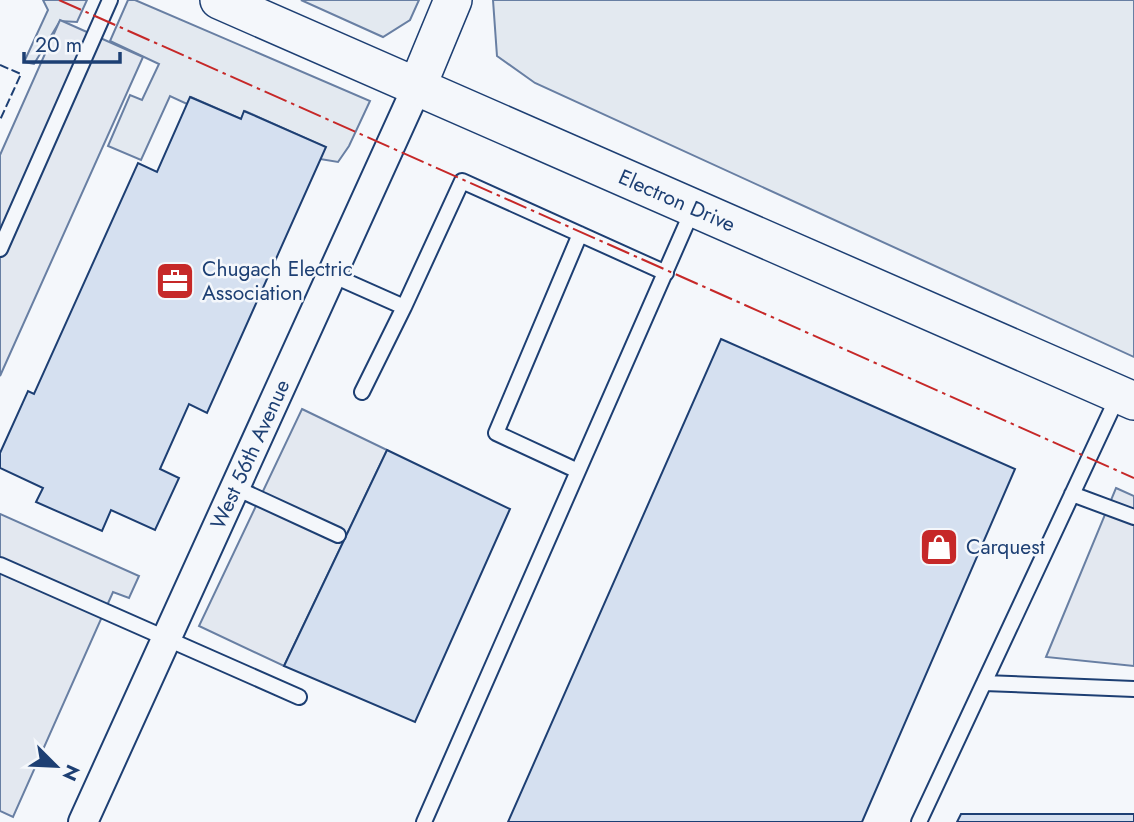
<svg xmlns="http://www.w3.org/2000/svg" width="1134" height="822" font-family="Jost,sans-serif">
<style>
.green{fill:#e3e9f0;stroke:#687fa3;stroke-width:2}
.parking{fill:#e3e8f0;stroke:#687fa3;stroke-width:2}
.building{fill:#d5e0f0;stroke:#1d3f73;stroke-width:2}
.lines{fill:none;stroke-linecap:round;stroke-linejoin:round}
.service-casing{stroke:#1d3f73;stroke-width:18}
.minor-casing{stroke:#1d3f73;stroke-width:32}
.tertiary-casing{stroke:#1d3f73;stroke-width:40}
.service{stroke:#f4f7fb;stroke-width:14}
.minor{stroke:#f4f7fb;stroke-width:28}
.tertiary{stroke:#f4f7fb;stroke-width:37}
.fence{stroke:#1d3f73;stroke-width:2;stroke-dasharray:9 3.5;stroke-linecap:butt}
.power{stroke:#c62828;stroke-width:2;stroke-dasharray:24 5 3.5 5;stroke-linecap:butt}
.labels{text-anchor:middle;stroke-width:5;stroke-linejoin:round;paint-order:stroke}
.street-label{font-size:21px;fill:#1d3f73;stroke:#f4f7fb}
.poi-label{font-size:21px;fill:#1d3f73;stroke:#f4f7fb;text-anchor:start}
</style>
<rect width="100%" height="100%" fill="#f4f7fb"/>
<!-- green -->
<path class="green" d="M43 0H87L77 22 60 21 34 64 24 62 48 10Z
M128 0H135L370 101 349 146 338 162 320 159 325 147 245 111 241 119 191 97 187 104 170 96 141 160 108 146 130 95 142 100 159 64 110 41Z
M301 0H419L410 20 383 37Z
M493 0H1134V357L535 83 497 56Z"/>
<!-- parking -->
<path class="parking" d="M60 20 143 57 0 376V155Z
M302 409 387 450 284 666 199 626Z
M1116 488 1134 496V666L1046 657Z
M0 514 139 576 129 598 113 592 13 817 0 811Z"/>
<!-- building -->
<path class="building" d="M190 97 241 119 244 111 326 147 207 413 189 404 160 469 179 478 155 530 111 510 102 531 36 502 43 488 0 468V453L28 391 34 394 138 163 157 172Z
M721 339 1015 469 862 822H508Z
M387 450 510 509 415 722 284 666Z
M961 814H1134V822H957Z"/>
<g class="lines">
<!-- service casing -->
<g class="service-casing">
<path id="service" d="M0 249 110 0
M332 275 404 307
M362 392 404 307 462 181 666 273
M578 471 496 433 580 234
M236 488 338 535
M1072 494 1134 517
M0 565 299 697
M984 683 1134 689
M424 822 693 209
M919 822 1118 396"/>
</g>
<!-- minor casing -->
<g class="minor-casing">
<g id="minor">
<path id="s1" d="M83 822 417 87"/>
</g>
</g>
<!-- tertiary casing -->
<g class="tertiary-casing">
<g id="tertiary">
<path id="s2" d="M219 0 1134 401"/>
<path d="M417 87 453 0"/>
</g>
</g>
<!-- service -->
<use href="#service" class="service"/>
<!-- minor -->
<use href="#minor" class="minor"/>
<!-- tertiary -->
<use href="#tertiary" class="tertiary"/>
<!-- fence -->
<path class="fence" d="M0 65 21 74 0 120"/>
<!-- power -->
<path class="power" d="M59 0 1134 478"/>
</g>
<!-- icons -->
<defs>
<g id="office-square" transform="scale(2.0125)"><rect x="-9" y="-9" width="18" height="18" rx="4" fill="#c62828" stroke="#f4f7fb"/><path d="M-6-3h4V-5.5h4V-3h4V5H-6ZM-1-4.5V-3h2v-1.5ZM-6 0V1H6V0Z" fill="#fff"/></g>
<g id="shop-square" transform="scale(2.0125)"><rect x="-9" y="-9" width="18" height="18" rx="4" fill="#c62828" stroke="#f4f7fb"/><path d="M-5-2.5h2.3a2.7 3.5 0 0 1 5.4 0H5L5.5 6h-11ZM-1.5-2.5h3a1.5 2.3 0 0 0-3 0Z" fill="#fff"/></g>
</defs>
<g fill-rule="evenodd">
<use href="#office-square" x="175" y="281"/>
<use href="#shop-square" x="939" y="547"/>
</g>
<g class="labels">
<!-- street labels -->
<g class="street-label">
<text dy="7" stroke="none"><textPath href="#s2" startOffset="500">Electron Drive</textPath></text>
<text dy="7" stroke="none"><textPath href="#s1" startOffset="404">West 56th Avenue</textPath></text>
</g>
<!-- poi labels -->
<g class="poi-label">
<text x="202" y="276">Chugach Electric<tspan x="202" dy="24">Association</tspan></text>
<text x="966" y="554">Carquest</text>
</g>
</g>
<!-- north arrow -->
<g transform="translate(56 766) rotate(114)" stroke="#f4f7fb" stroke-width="5" paint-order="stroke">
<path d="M0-5L12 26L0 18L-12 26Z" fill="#1d3f73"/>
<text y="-10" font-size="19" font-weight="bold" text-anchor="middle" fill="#1d3f73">N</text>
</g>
<!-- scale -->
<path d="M24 52v10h96v-10" fill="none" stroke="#1d3f73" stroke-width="3.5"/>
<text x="35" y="52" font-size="21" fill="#1d3f73" stroke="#f4f7fb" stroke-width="5" paint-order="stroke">20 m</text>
</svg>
